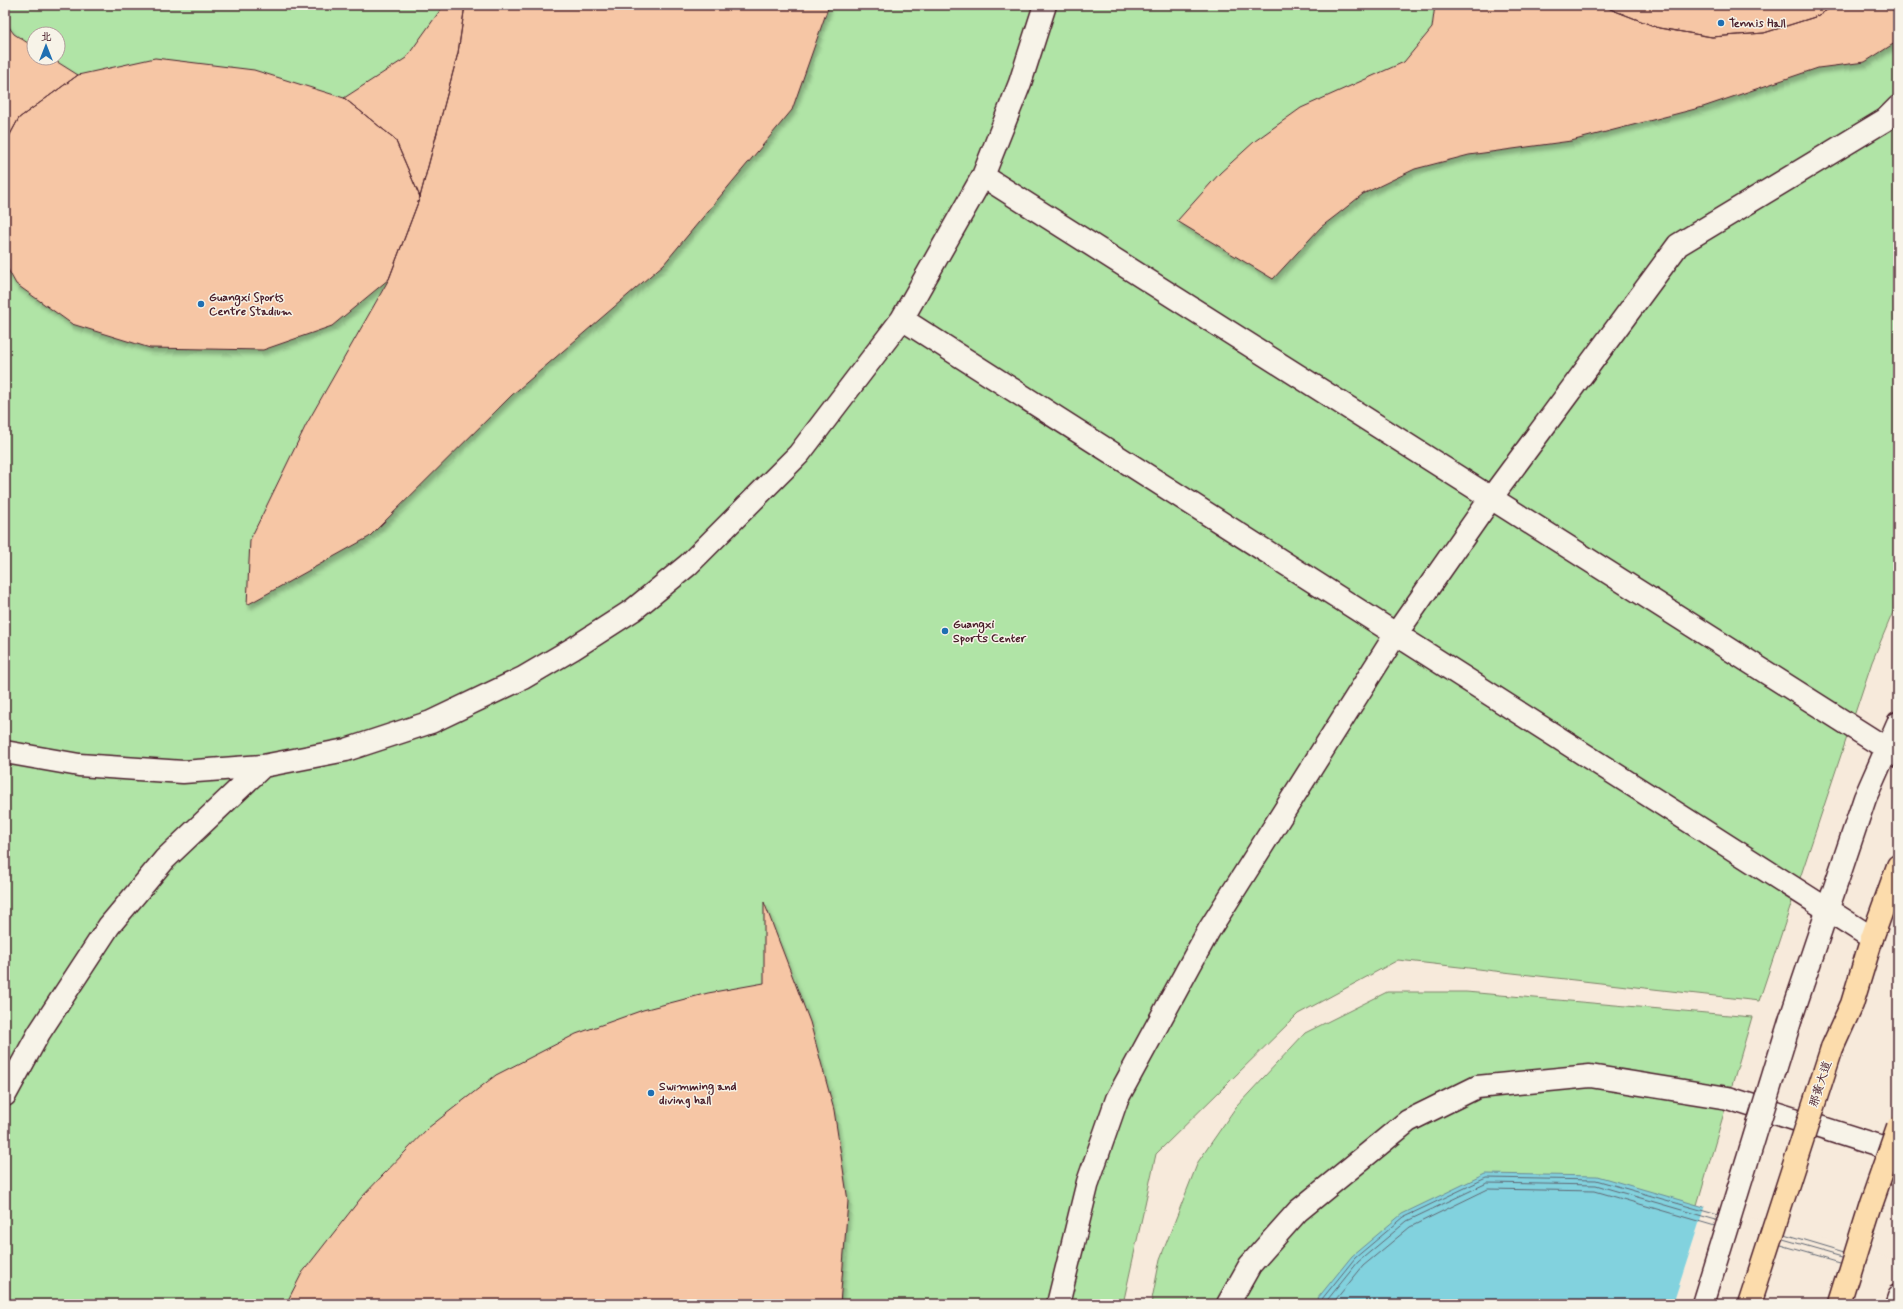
<svg xmlns="http://www.w3.org/2000/svg" width="1903" height="1309" font-family="Mynerve,'LXGW WenKai TC',sans-serif">
<style>
.green{fill:#b0e4a6;stroke:#7d8268;fill-rule:evenodd}
.water{fill:#82d2de;stroke:#6c8a96}
.pier{fill:#f7eadb}
.lines{fill:none;stroke-linecap:round;stroke-linejoin:round}
.shore{stroke:#606773;stroke-width:1}
.building{fill:#f6c6a5;stroke:#4a1f2b;filter:url(#shadow)}
.minor-casing{stroke:#4a1f2b;stroke-width:25}
.major-casing{stroke:#4a1f2b;stroke-width:25}
.minor{stroke:#f7f3e8;stroke-width:22}
.major{stroke:#fcdcac;stroke-width:22}
.minor-bridge-casing{stroke:#4a1f2b;stroke-width:25;stroke-linecap:butt}
.major-bridge-casing{stroke:#4a1f2b;stroke-width:25;stroke-linecap:butt}
.minor-bridge{stroke:#f7f3e8;stroke-width:22}
.major-bridge{stroke:#fcdcac;stroke-width:22}
.poi-dot{fill:#1f6fb2;stroke:#f7f3e8;stroke-width:1.5}
.labels{text-anchor:middle;stroke-width:3;stroke-linejoin:round;paint-order:stroke}
.poi-label{font-size:12px;font-weight:bold;fill:#4a1f2b;stroke:#f7f3e8;text-anchor:start}
.street-label{font-size:12px;fill:#4a1f2b;stroke:#f7f3e8}
</style>
<defs>
<filter id="shadow"><feDropShadow dx="2.5" dy="4.5" stdDeviation="2" flood-color="#0004"/></filter>
</defs>
<rect width="100%" height="100%" fill="#f7eadb"/>
<filter id="ink" filterUnits="userSpaceOnUse"><feTurbulence type="fractalNoise" baseFrequency=".025" numOctaves="2"/><feDisplacementMap in="SourceGraphic" scale="8" xChannelSelector="R" yChannelSelector="G"/><feConvolveMatrix kernelMatrix="1 2 1 2 8 2 1 2 1" color-interpolation-filters="sRGB"/></filter>
<g filter="url(#ink)">
<!-- green -->
<path class="green" d="M5 5H1898V600L1872 662 1759 1001 1398 960 1298 1014 1156 1154 1123 1304H5ZM34 34H58V58H34Z
M1387 992H1466L1752 1017 1668 1304H1151L1160 1259 1198 1162 1236 1107 1305 1033Z"/>
<!-- water -->
<path class="water" d="M1485 1174 1597 1176 1898 1263V1304H1313L1352 1256 1402 1214Z"/>
<!-- pier -->
<path class="pier" d="M1705 1205 1898 1261V1304H1673Z"/>
<g class="lines">
<!-- shore -->
<path class="shore" d="M1784 1234 1844 1252
M1783 1239 1842 1256
M1781 1245 1840 1262
M1318 1304 1355 1258 1404 1217 1486 1178 1596 1180 1718 1215
M1324 1304 1358 1262 1407 1221 1487 1183 1596 1185 1716 1220
M1332 1304 1363 1266 1410 1227 1488 1189 1595 1191 1715 1226"/>
</g>
<!-- building -->
<path class="building" d="M444 5H465L458 53 420 197 395 139 344 98 406 58Z
M465 5H829L792 110 664 264 512 395 369 537 247 605 250 540 306 425 389 279 420 197 458 53Z
M1435 5H1605L1610 9 1659 28 1712 37 1764 33 1815 17 1836 5H1898V41L1865 62 1818 68 1703 107 1571 141 1469 155 1415 169 1363 194 1338 214 1321 227 1273 279 1177 221 1220 173 1255 141 1301 108 1404 62 1432 28Z
M1605 5H1836L1815 17 1764 33 1712 37 1659 28 1610 9Z
M5 22 14 34 34 47V58H51L78 75 19 118 5 144Z
M155 58 254 70 344 98 395 139 420 197 389 279 332 326 263 350 150 348 72 324 16 284 5 264V144L19 118 78 75Z
M764 902 810 1022 834 1110 848 1201 840 1304H286L302 1273 361 1198 428 1128 496 1075 576 1034 643 1010 708 993 764 983Z"/>
<g class="lines">
<!-- minor casing -->
<g class="minor-casing">
<path id="minor" d="M983 176 1898 756
M902 319 1872 938
M5 752 79 765 183 772 263 766 346 750 431 722 523 678 574 648 633 610 688 565 799 454 902 319 983 176 1020 83 1045 5
M1791 1018 1865 798 1898 723
M5 1095 39 1033 109 926 165 859 263 766
M1058 1304 1088 1182 1117 1099 1209 930 1396 634 1491 498 1678 245 1885 120 1898 107
M1228 1304 1250 1265 1298 1211 1408 1121 1477 1087 1590 1076 1728 1098 1898 1152
M1895 1304 1898 1295"/>
</g>
<!-- major casing -->
<g class="major-casing">
<path id="major" d="M1832 1048 1852 1004 1872 938 1898 866"/>
</g>
<!-- minor -->
<use href="#minor" class="minor"/>
<!-- major -->
<use href="#major" class="major"/>
<!-- minor-bridge casing -->
<g class="minor-bridge-casing">
<path id="minor-bridge" d="M1703 1304 1791 1018"/>
</g>
<!-- major-bridge casing -->
<g class="major-bridge-casing">
<path id="major-bridge" d="M1749 1304 1832 1048
M1840 1304 1871 1204 1898 1127"/>
</g>
<!-- minor-bridge -->
<use href="#minor-bridge" class="minor-bridge"/>
<!-- major-bridge -->
<use href="#major-bridge" class="major-bridge"/>
</g>
</g>
<!-- markers -->
<g class="poi-dot">
<circle cx="1721" cy="23" r="4"/>
<circle cx="201" cy="304" r="4"/>
<circle cx="945" cy="631" r="4"/>
<circle cx="651" cy="1093" r="4"/>
</g>
<g class="labels">
<!-- poi labels -->
<g class="poi-label">
<text x="1729" y="27">Tennis Hall</text>
<text x="209" y="301">Guangxi Sports<tspan x="209" dy="14">Centre Stadium</tspan></text>
<text x="953" y="628">Guangxi<tspan x="953" dy="14">Sports Center</tspan></text>
<text x="659" y="1090">Swimming and<tspan x="659" dy="14">diving hall</tspan></text>
</g>
<!-- street labels -->
<g class="street-label">
<text transform="translate(1820 1084) rotate(-72)" y="4">那黄大道</text>
</g>
</g>
<!-- margin -->
<rect width="1903" height="1309" fill="none" stroke="#f7f3e8" stroke-width="20"/>
<rect x="10" y="10" width="1883" height="1289" fill="none" stroke="#4a1f2b" stroke-width="1.5" filter="url(#ink)"/>
<!-- north arrow -->
<g transform="translate(46 46)"><circle r="19" fill="#f7f3e8" stroke="#b29e9c"/>
<path d="M0-3L7 15L0 10L-7 15Z" fill="#1f6fb2"/>
<text y="-6" font-size="11" font-weight="bold" text-anchor="middle" fill="#4a1f2b">北</text>
</g>
</svg>
